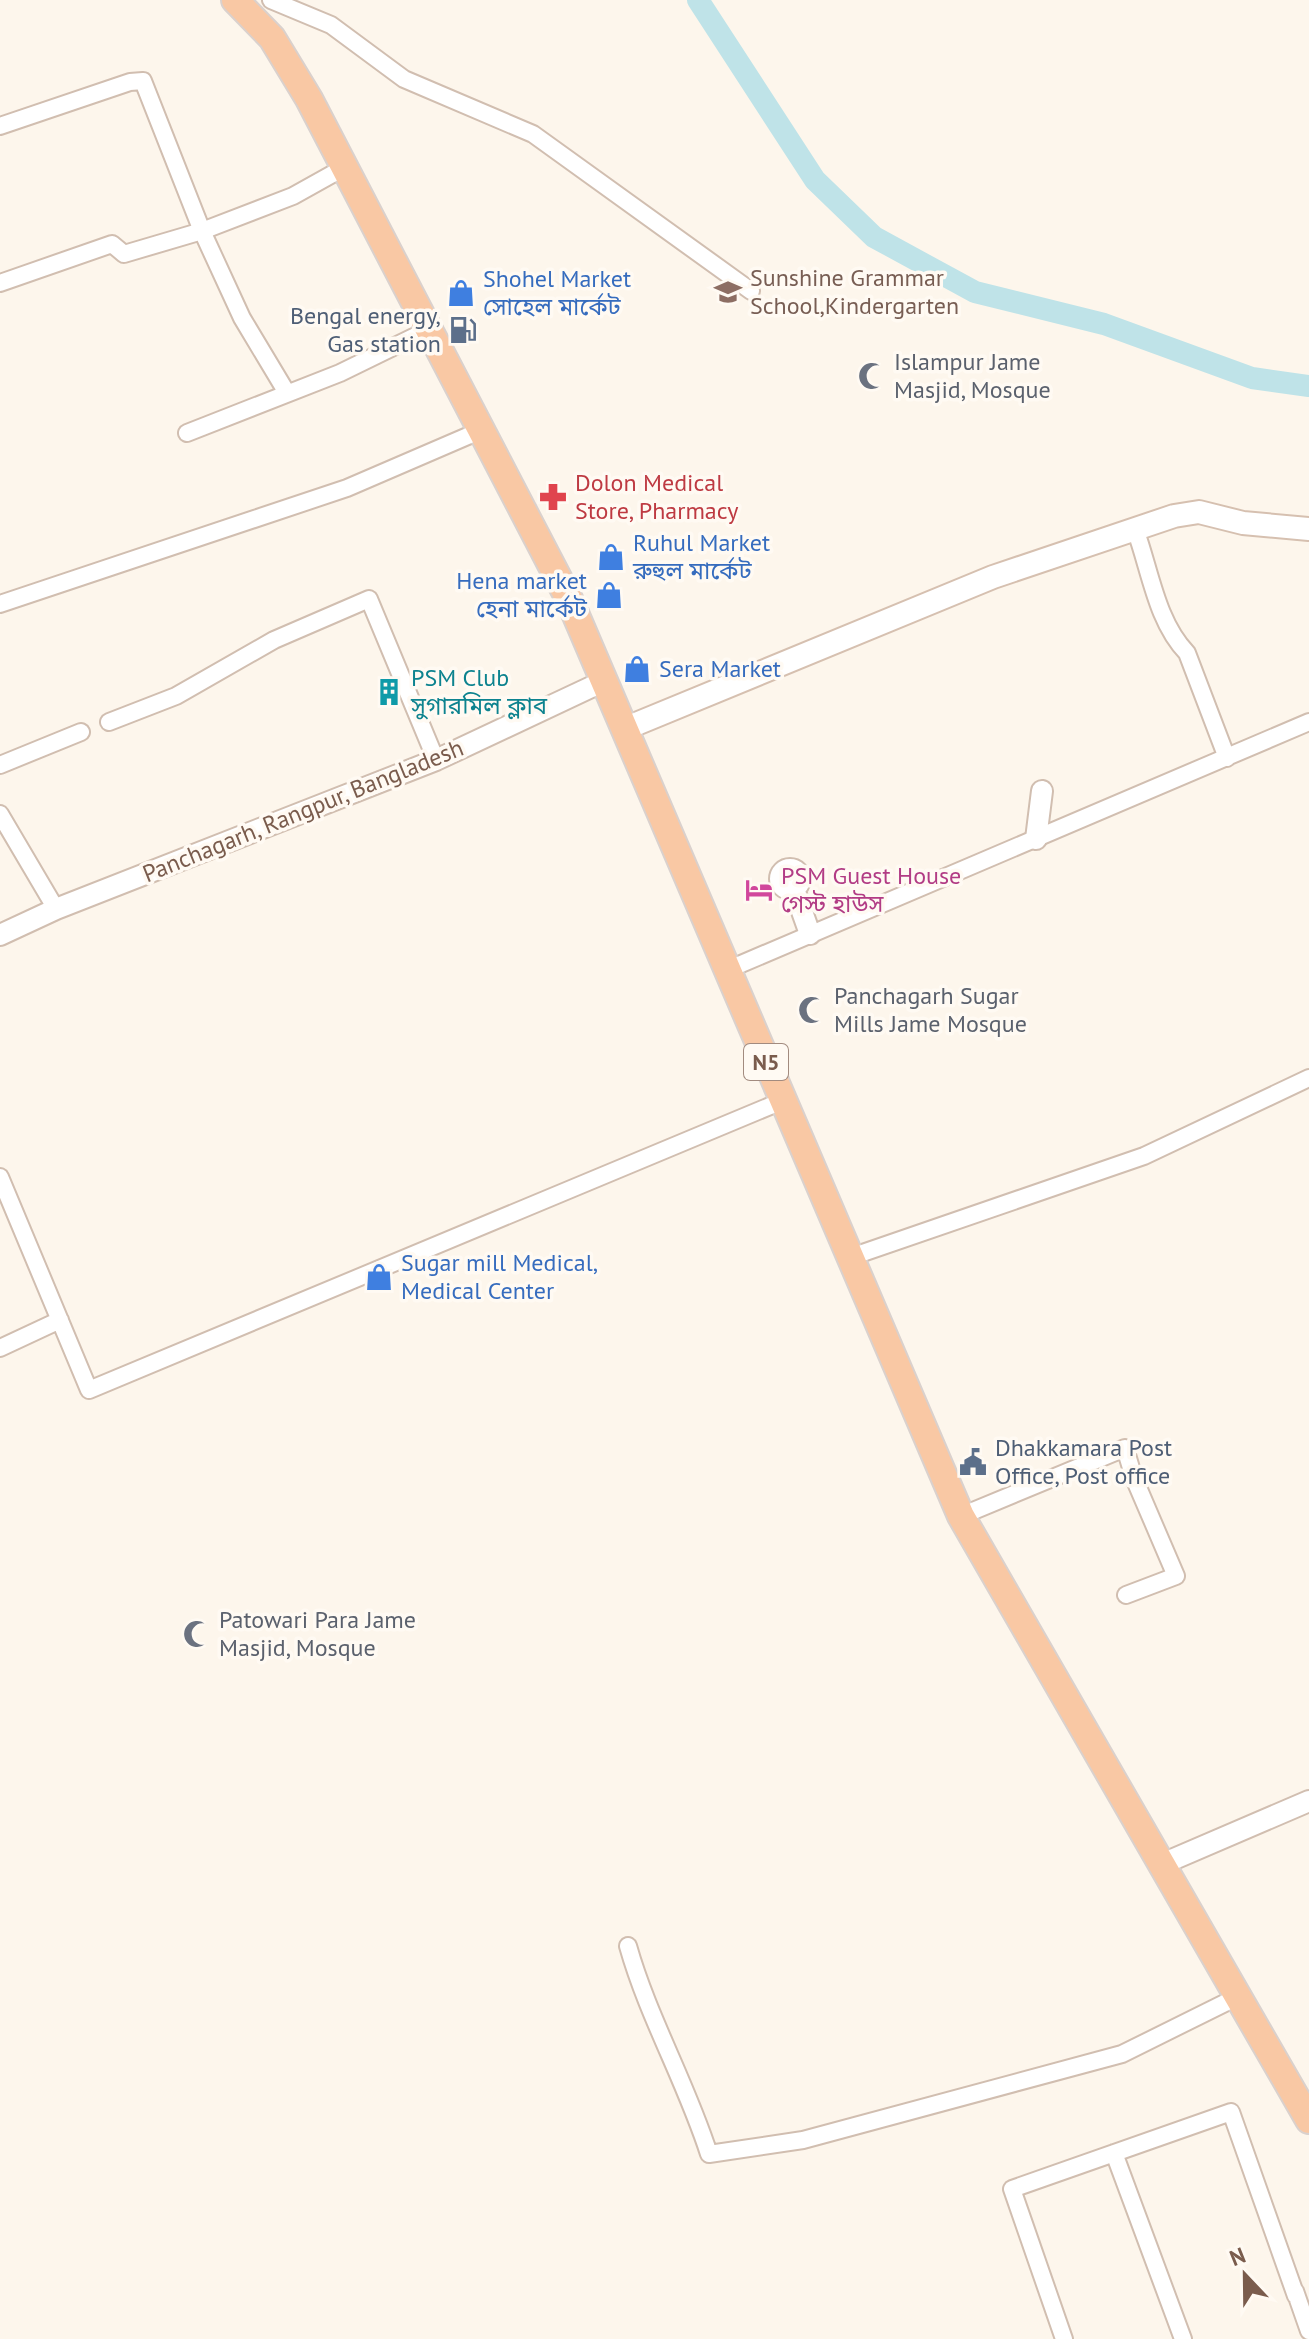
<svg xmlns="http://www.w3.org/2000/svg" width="1309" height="2339" font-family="'PT Sans','Noto Sans Bengali',sans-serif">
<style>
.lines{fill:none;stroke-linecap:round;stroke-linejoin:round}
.river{stroke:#bfe3e8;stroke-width:22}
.minor-casing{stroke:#d1beb0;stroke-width:20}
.tertiary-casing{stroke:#d1beb0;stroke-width:24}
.secondary-casing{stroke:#d6c0b0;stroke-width:26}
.trunk-casing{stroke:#dad1cd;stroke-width:30}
.minor{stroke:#fff;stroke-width:16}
.tertiary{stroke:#fff;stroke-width:20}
.secondary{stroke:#fff;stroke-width:22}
.trunk{stroke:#f9c8a4;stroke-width:26}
.labels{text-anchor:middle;stroke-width:7;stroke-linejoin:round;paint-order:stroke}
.shield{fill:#fffaf3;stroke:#a28b7f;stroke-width:2}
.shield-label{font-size:22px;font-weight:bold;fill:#7a5c4d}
.education-label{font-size:24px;fill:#785e54;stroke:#fffaf3;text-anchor:start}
.shop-label{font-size:24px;fill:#366cbe;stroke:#fffaf3;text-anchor:start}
.service-label{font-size:24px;fill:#4e5e75;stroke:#fffaf3;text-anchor:end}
.worship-label{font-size:24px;fill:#5b616d;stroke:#fffaf3;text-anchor:start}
.health-label{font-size:24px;fill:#be3a42;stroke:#fffaf3;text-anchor:start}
.culture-label{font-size:24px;fill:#0d838f;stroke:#fffaf3;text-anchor:start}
.street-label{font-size:24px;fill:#7a5c4d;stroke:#fffaf3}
.hotel-label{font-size:24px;fill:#b23c85;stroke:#fffaf3;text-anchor:start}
</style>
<rect width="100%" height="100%" fill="#fdf6ec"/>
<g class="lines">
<!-- river -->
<path class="river" d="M698 0 815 180 874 237 975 292 1104 324 1252 378 1309 386"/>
<!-- minor casing -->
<g class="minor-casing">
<path id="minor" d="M271 0 331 25 404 79 533 134 751 291
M0 126 130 82 143 81 202 231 293 196 345 167
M0 283 112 244 124 254 202 231 242 318 287 393
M187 433 340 373 430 329
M1135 529C1150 569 1156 621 1187 653L1227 758
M0 604 347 488 484 429
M109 722 176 696 274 640 369 599 436 760
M0 765 81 732
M0 814 56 909
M727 970 1309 722
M0 1177 89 1390 782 1101
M848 1258 1144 1156 1309 1078
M0 1348 60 1320
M961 1516 1125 1448 1134 1478 1176 1576 1126 1595
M628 1946C648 2017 686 2082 709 2154L803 2140 1122 2054 1237 1997
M1114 2153 1183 2339
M1295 2291 1309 2331
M1064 2339 1012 2189 1231 2112 1296 2296"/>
</g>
<!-- tertiary casing -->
<g class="tertiary-casing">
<path id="tertiary" d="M1036 839 1042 791
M780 879a10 10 0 1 1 20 0a10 10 0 1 1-20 0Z
M794 889 810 934
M0 935 56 909 436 760 604 681
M1160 1865 1309 1801"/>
</g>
<!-- secondary casing -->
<g class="secondary-casing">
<path id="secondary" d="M624 729 993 577 1174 516 1199 512 1243 523 1309 529"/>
</g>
<!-- trunk casing -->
<g class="trunk-casing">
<path id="trunk" d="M235 0 272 38 309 99 569 599 961 1516 1309 2120"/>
</g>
<!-- minor -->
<use href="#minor" class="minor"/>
<!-- tertiary -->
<use href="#tertiary" class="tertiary"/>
<!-- secondary -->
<use href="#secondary" class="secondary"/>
<!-- trunk -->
<use href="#trunk" class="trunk"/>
</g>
<!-- icons -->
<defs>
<g id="school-bare" transform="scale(2.16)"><path d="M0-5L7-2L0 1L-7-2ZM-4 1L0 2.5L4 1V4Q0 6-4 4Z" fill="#8d6e63" stroke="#fffaf3" stroke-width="2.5" paint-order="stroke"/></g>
<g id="shop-bare" transform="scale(2.16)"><path d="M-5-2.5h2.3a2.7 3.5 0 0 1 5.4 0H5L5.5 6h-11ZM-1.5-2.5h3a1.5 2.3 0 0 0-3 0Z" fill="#3f7fe0" stroke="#fffaf3" stroke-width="2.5" paint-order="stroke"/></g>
<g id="fuel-bare" transform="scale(2.16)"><path d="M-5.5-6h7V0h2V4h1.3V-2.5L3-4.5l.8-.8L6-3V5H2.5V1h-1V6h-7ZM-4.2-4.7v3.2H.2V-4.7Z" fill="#5c6f8a" stroke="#fffaf3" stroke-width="2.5" paint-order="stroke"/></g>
<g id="mosque-bare" transform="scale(2.16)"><path d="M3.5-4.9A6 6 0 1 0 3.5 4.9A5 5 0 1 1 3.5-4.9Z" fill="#6b7280" stroke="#fffaf3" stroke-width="2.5" paint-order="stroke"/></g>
<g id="pharmacy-bare" transform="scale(2.16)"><path d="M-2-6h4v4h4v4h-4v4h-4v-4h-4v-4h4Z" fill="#e0444e" stroke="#fffaf3" stroke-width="2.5" paint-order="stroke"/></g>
<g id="building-bare" transform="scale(2.16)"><path d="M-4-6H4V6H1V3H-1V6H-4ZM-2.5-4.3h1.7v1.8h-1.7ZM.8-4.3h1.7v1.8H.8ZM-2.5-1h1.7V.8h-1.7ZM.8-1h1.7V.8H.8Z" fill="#0f9aa8" stroke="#fffaf3" stroke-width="2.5" paint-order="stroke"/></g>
<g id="hotel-bare" transform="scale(2.16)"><path d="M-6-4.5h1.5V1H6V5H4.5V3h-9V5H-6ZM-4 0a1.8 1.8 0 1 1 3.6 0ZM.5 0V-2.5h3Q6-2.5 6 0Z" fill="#d1479c" stroke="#fffaf3" stroke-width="2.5" paint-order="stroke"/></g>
<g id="civic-bare" transform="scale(2.16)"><path d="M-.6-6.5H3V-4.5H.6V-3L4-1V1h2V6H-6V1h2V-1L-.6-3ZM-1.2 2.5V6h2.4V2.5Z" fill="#5c6f8a" stroke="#fffaf3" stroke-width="2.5" paint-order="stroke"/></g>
</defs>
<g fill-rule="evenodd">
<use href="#school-bare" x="728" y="292"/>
<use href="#shop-bare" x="461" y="293"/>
<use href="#fuel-bare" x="463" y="330"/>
<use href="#mosque-bare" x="872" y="376"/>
<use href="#pharmacy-bare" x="553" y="497"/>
<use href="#shop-bare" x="611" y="557"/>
<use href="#shop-bare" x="609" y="595"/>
<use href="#shop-bare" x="637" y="669"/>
<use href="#building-bare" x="389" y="692"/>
<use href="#hotel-bare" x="759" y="890"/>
<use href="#mosque-bare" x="812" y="1010"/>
<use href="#shop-bare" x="379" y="1277"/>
<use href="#civic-bare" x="973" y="1462"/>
<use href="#mosque-bare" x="197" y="1634"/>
</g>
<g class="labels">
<!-- shield labels -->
<rect class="shield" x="744" y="1044" width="44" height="36" rx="6"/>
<g class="shield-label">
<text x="766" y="1070">N5</text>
</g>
<!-- education labels -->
<g class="education-label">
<text x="750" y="286">Sunshine Grammar<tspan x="750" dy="28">School,Kindergarten</tspan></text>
</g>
<!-- shop labels -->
<g class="shop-label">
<text x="483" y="287">Shohel Market<tspan x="483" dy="28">সোহেল মার্কেট</tspan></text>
<text x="633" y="551">Ruhul Market<tspan x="633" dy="28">রুহুল মার্কেট</tspan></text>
<text x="587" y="589" text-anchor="end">Hena market<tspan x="587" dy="28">হেনা মার্কেট</tspan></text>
<text x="659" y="677">Sera Market</text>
<text x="401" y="1271">Sugar mill Medical,<tspan x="401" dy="28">Medical Center</tspan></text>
</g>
<!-- service labels -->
<g class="service-label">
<text x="441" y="324">Bengal energy,<tspan x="441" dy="28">Gas station</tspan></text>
<text x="995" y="1456" text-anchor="start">Dhakkamara Post<tspan x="995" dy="28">Office, Post office</tspan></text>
</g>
<!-- worship labels -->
<g class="worship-label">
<text x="894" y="370">Islampur Jame<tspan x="894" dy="28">Masjid, Mosque</tspan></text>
<text x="834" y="1004">Panchagarh Sugar<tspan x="834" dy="28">Mills Jame Mosque</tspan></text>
<text x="219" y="1628">Patowari Para Jame<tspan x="219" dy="28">Masjid, Mosque</tspan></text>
</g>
<!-- health labels -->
<g class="health-label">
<text x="575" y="491">Dolon Medical<tspan x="575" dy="28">Store, Pharmacy</tspan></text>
</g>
<!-- culture labels -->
<g class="culture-label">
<text x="411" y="686">PSM Club<tspan x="411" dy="28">সুগারমিল ক্লাব</tspan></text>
</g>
<!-- street labels -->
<g class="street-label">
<text transform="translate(303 811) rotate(-22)" y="8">Panchagarh, Rangpur, Bangladesh</text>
</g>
<!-- hotel labels -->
<g class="hotel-label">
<text x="781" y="884">PSM Guest House<tspan x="781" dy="28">গেস্ট হাউস</tspan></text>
</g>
</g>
<!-- north arrow -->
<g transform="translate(1245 2275) rotate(338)" stroke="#fffaf3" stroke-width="6" paint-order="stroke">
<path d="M0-6L14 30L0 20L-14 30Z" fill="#7a5c4d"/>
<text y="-12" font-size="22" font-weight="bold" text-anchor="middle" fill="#7a5c4d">N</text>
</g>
</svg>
